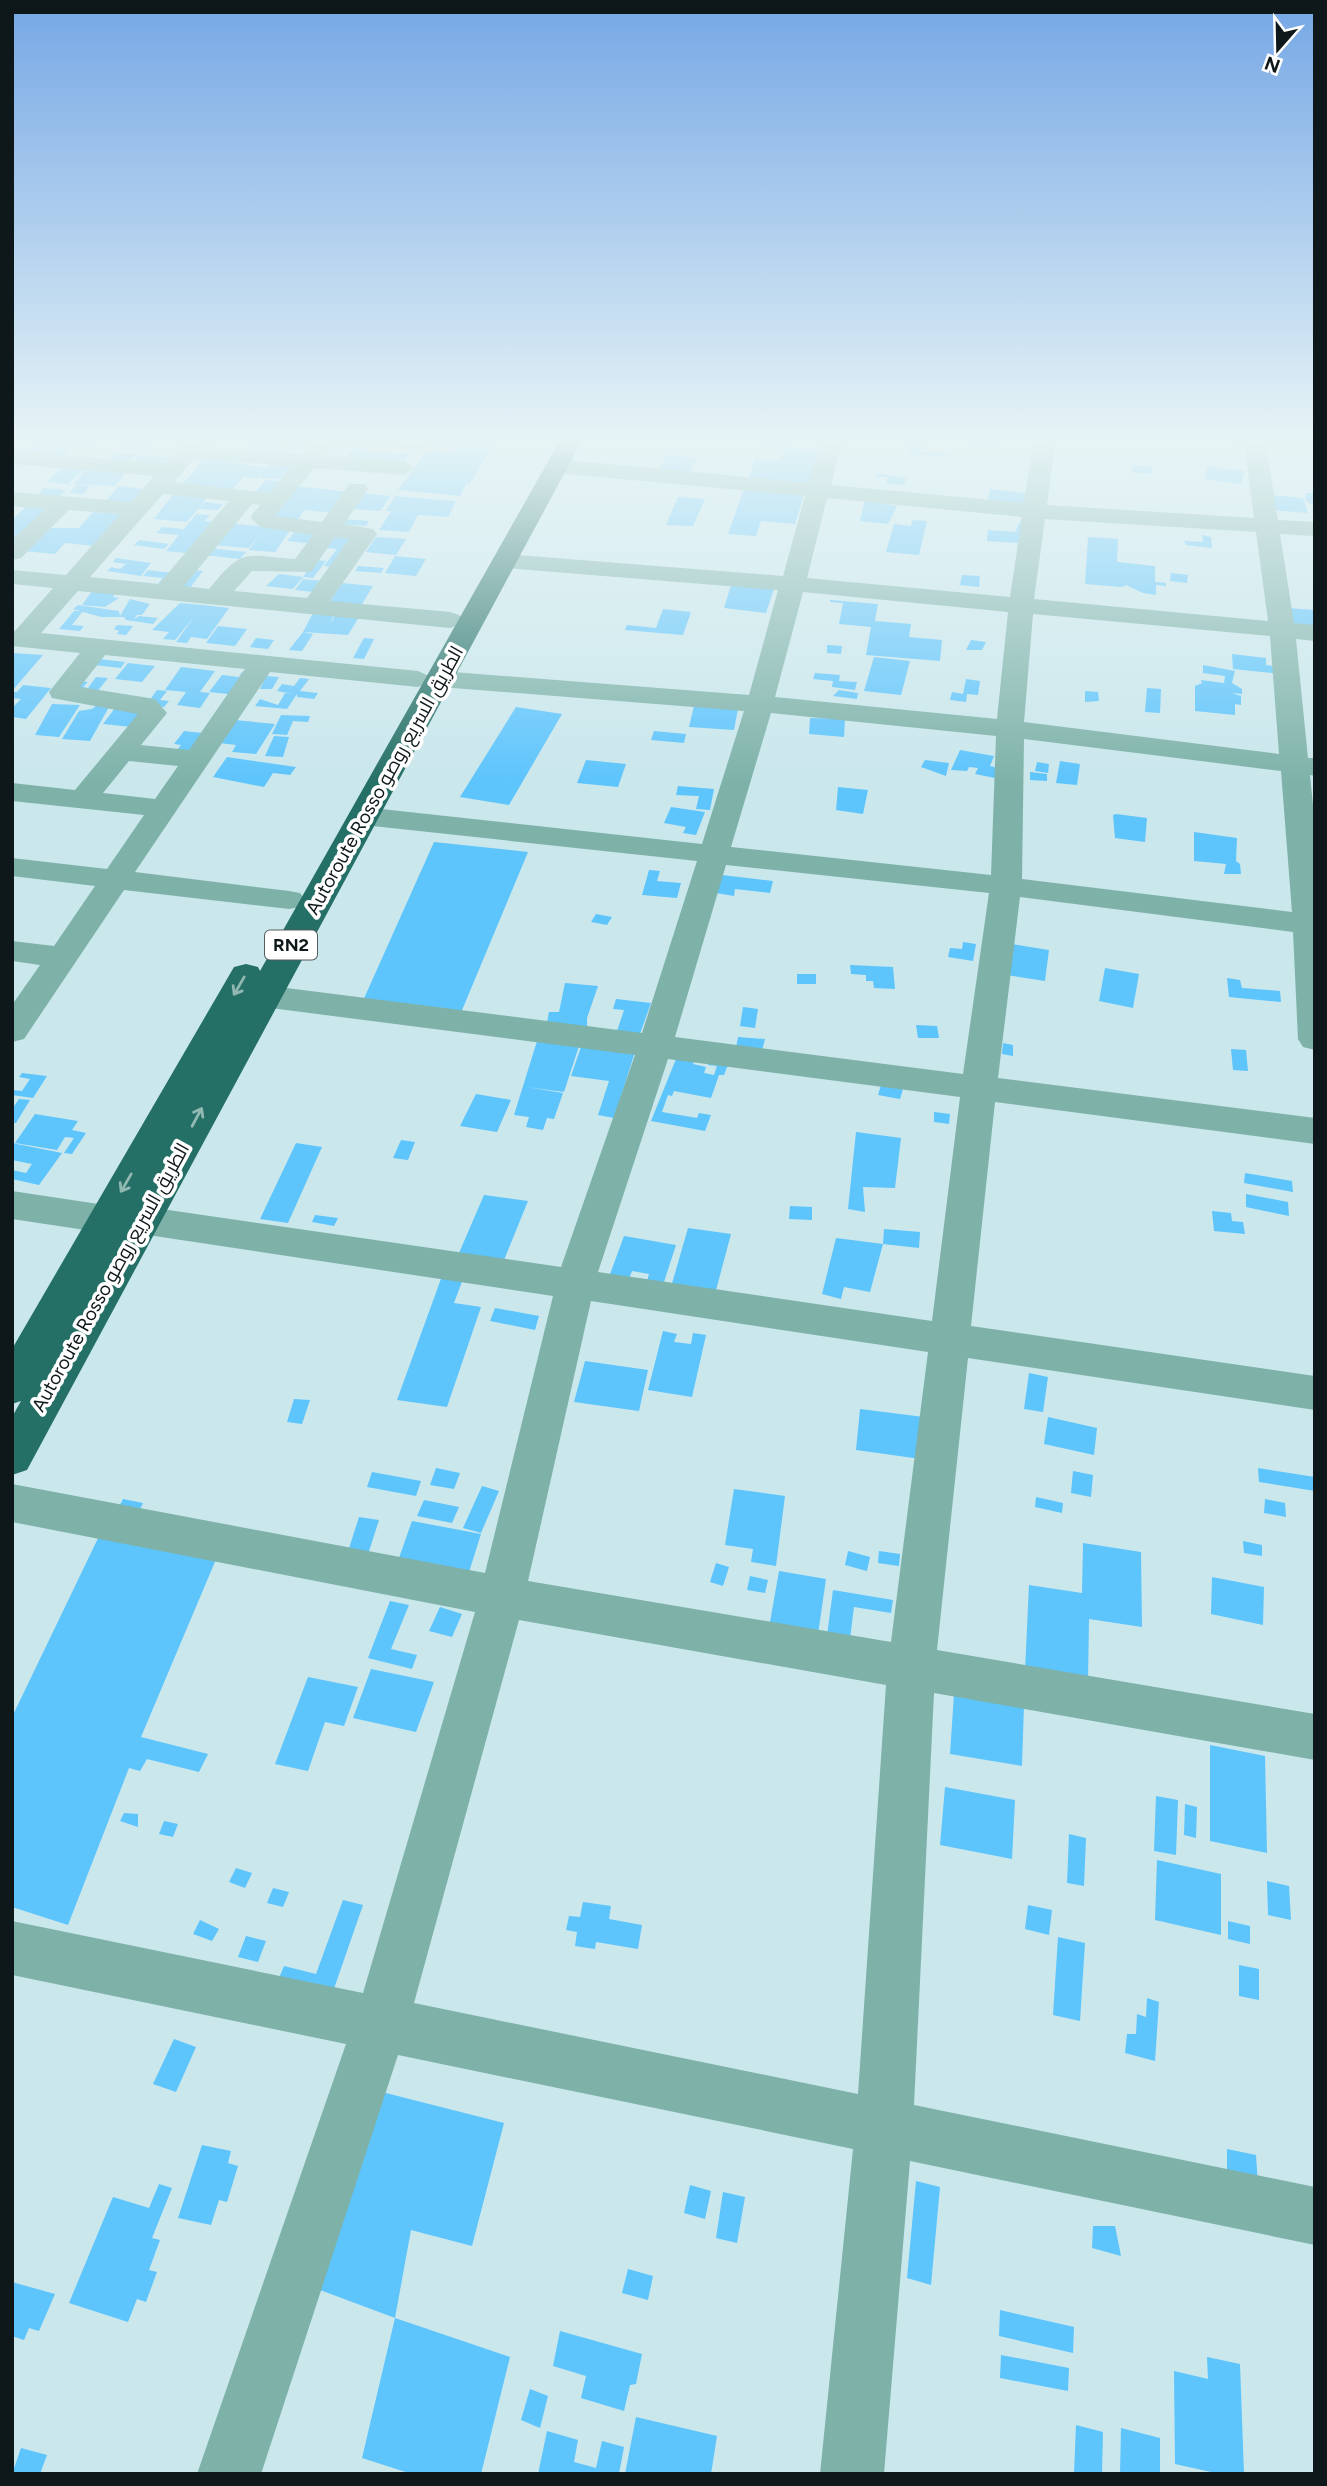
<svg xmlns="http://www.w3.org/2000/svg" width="1327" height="2486" font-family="Figtree,Cairo,sans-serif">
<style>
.building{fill:#5dc4fc}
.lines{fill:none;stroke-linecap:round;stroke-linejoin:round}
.minor{fill:#7eb2a9;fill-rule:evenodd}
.highway{fill:#257066;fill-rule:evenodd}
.oneway{stroke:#92b8b2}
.labels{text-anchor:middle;stroke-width:7;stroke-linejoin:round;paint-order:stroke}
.shield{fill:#fff;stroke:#565d5f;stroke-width:2}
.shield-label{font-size:18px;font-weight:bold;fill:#0e181a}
.street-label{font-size:19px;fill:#0e181a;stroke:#fff}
</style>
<rect width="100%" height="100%" fill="#cae7ec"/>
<!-- building -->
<path class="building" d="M12 435H102L92 444 12 439Z
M303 435 322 437 318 441 304 440 296 450 285 449 293 439 299 440Z
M761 435H789L787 445 759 443Z
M969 435H998L997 445 968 442Z
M438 436 463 438 460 443 493 446 470 484 430 482 466 484 460 496 398 490 428 450 454 452 456 449 431 447Z
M128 440 149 442 141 451 119 449Z
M252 440 275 442 265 456 251 454 256 448 248 444Z
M35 445 71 448 61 456 26 453Z
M908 445 923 447 922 451 947 453V457L907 454Z
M784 448 820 451 808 487 747 481 755 459 780 461Z
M353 449 399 454 410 452 403 465 347 456Z
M116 452 137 453 129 463 107 462Z
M140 455 174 458 166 466 132 464Z
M666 455 697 458 689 476 658 473Z
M205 458 267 468 270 465 301 467 298 471H286L280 479 260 478 264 472 257 479 243 477 230 492 208 490 213 483 207 490 180 487Z
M1133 465 1152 467 1151 474 1132 472Z
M1208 466 1245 471 1241 484 1204 479Z
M61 468 83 470 68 484 47 482Z
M85 470 126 472 115 486 74 484Z
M878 473 906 478 904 485 886 484 888 477H876Z
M266 480 288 482 275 497 253 494Z
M77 485 90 486 83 494 69 493Z
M119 486 144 489 131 504 105 502Z
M295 486 349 492 334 513 304 510 297 521 267 519Z
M44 488 66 490 57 499 36 497Z
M744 489 804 495 795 524 761 521 756 536 728 534Z
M990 489 1026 493 1023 507 987 504Z
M174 493 209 495 198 509 205 502 223 504 218 510 198 509 187 522 154 519Z
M363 493 391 496 380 511 352 509Z
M1306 493H1315V507L1305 500Z
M1271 495 1303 498 1308 513 1271 510Z
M395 496 429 499 456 501 448 517 418 515 409 532 379 530 390 513 397 512 386 511Z
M678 497 705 499 693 526 666 525Z
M865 500 897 506 888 524 860 521Z
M27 506 52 509 20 539 12 538V520Z
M93 512 122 514 94 546 65 543 55 554 23 551 45 528H79Z
M196 514 210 515 205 521 220 522 195 554 166 551 179 535 156 533 162 527 184 529Z
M344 519 369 521 366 526 341 524Z
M912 520 927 521 919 555 886 552 894 524 911 526Z
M1021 520 1028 521 1024 531 1020 532V543L987 541 988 530 1015 532Z
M229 523 266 527 291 529 275 552 249 550 260 534 249 548 212 545Z
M296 530 324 533 316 544 287 541Z
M335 533 364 536 342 568 324 566 337 549 324 548Z
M1202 535 1211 537 1212 548 1186 545 1184 541 1203 542Z
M376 537 406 539 396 555 366 552Z
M1088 537 1118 539 1117 562 1155 566V582L1166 583V586L1156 585V595L1143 593 1126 585 1122 587 1085 584Z
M139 540 169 544 164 549 134 545Z
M210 548 246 552 240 559 204 555Z
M395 556 426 559 416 576 385 573Z
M116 558 151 563 141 576 107 571 111 567 120 569 126 564 113 562Z
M315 560 326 561 313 578 303 577 293 589 266 586 279 574 303 577Z
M358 566 384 568 381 573 355 571Z
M148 570 164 572H177L162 588 155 587 163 578 143 576Z
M193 570 203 571 190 588 175 591Z
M1171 573 1188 575 1187 583 1170 581Z
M962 575 980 576 979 587 960 585Z
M303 579 322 581V593L295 590Z
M342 583 373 586 359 609 327 606Z
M731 585 774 589 766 613 724 608Z
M92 591 116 593 113 597 119 598 105 607 82 605Z
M130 599 150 604 142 615H137L134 619 139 616 158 618 153 624 126 620 124 617H101L73 609 78 605 119 611 120 616Z
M830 600 878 604 875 621 911 624 909 637 942 640 940 661 866 655 871 627 839 624 843 603 830 602Z
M180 603 203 605 229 608 207 639 191 637 187 643 176 642 194 617 175 640 163 639 169 632 152 630Z
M1288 608 1315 610V627L1291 625Z
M663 609 691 612 683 635 625 630 627 625 656 628Z
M74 611H83L72 625 84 626 80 631 59 629Z
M313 613 334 614 330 624 335 615 359 617 348 635 303 632Z
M117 625 133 626 126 635 117 634 119 631 114 629Z
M218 626 247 629 235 646 206 643Z
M303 632 313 634 302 651 289 650Z
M256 638 274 640 268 649 250 647Z
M364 638 374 639 364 659 353 658Z
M971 640 986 642 982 650H966Z
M827 645 842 646 841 654 827 653Z
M12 653 43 655 12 691Z
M1232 654 1266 658V665L1274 666 1273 673 1233 669Z
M874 657 910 661 901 695 864 691Z
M99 659 125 662 121 668 94 665Z
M128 663 155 666 142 682 115 679Z
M1203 665 1235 671 1232 683 1242 689V694L1232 693 1241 696V705L1235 704V715L1195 711V686L1202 683 1201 680 1224 683 1225 676 1203 673Z
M181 667 215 671 200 692 210 693 200 708 177 705 186 692 165 690Z
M242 672 252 674 237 695 209 692 222 675 239 677Z
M815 673 840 675 839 681 857 682 855 690 832 687 833 681 813 679Z
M266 676 279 677 272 689H260Z
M96 677 108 678 96 693 71 691 79 681 88 682 83 687 88 688Z
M300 678 309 679 300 691 318 693 314 699 297 697V694L287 709 255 706 260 699 278 705 285 693 294 694 277 691 282 684 294 686Z
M966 679 980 681 978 695 967 694 966 702 950 700 952 692 963 694Z
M23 685 51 688 26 719 12 717V708L21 699 12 698V692H17Z
M1147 688 1161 689 1160 713 1145 712Z
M157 690 167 691 160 700 169 701 164 707 146 705Z
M839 690 858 693 857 699 833 696Z
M1085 691 1098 692 1099 701 1085 702Z
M52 704 80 705 59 737 35 735Z
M97 705 109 707 90 741 62 739 79 711 92 709Z
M694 706 738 709 734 730 689 727Z
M516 707 562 714 509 805 460 797Z
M115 708 144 710 132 727 103 724Z
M281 715 310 716 308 722 293 721 287 735 272 734Z
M810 718 845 719 844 737 809 734Z
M235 720 275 724 256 754 232 752 236 745 219 743Z
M184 731 212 734 197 755 175 753 181 745 174 744Z
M654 731 686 734 684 743 651 740Z
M274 736 289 737 283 757 265 756Z
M960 750 994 756 990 766 998 768 995 778 975 774 978 768 969 767 967 771 951 770Z
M227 757 296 767 290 775 273 773 264 787 213 777Z
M586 760 626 764 618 787 577 783Z
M925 760 949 763 946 776 921 767Z
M1060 761 1080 764 1077 785 1056 783Z
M1037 762 1049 764 1048 773 1035 771Z
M1030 772 1047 774V781L1030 780Z
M678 786 714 789 710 810 696 809 699 796 676 795Z
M838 787 868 790 863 814 836 810Z
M671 807 705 812 696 835 683 833 686 827 664 823Z
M1116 814 1147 818 1145 842 1115 838 1113 815Z
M1194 832 1237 838 1236 861 1240 864 1241 874H1224L1226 864 1194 861Z
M434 842 528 852 460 1015 362 1003Z
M649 870 660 871 657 881 681 883 677 898 642 895Z
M722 875 773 881 770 893 735 889 734 896 716 893Z
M596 914 612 917 607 925 591 922Z
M963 942 976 944 973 961 948 957 950 948 962 949Z
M999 942 1049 950 1045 981 993 973Z
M850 965 893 967 895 989 874 988 873 981H866V975L851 974Z
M1105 968 1139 974 1133 1008 1099 1001Z
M797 974H816V984H797Z
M1227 978 1240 980 1242 988 1280 991 1281 1002 1229 997Z
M565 983 598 986 587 1018V1030L546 1028 549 1012H559Z
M616 999 651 1003 640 1034 617 1031 624 1010 613 1009Z
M743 1007 758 1009 755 1028 740 1026Z
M916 1025 937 1026 939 1038H918Z
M738 1037 765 1039 762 1051 736 1048Z
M538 1038 580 1043 564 1092 526 1087 563 1093 554 1119 547 1118 543 1130 526 1127 529 1117 514 1115Z
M1003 1043 1013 1045V1056L1002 1054Z
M582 1044 635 1052 614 1118 598 1115 609 1081 571 1076Z
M1231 1049 1246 1050 1248 1071 1233 1070Z
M678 1054 696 1058 693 1064 706 1067 704 1073 714 1075 717 1066 708 1065 711 1059 729 1062 724 1075H719L711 1098 674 1091 672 1096 668 1095 662 1112 697 1118 699 1113 711 1115 705 1131 651 1121Z
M22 1073 47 1076 33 1098 12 1095V1090L22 1091 30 1079 19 1077Z
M881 1085 903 1089 900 1099 878 1095Z
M476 1094 511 1100 497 1132 460 1126Z
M19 1099 30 1100 16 1123H12V1109Z
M934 1112 950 1114 949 1124 934 1122Z
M35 1114 78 1121 72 1130 86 1133 72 1154 64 1153 74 1138 65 1137 57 1150 15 1143Z
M856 1132 901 1138 895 1188 863 1187 865 1212 848 1209Z
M401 1140 415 1142 408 1160 393 1158Z
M12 1143 62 1153 39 1185 12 1179V1170L26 1173 32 1164 12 1160Z
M296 1143 322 1147 288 1223 260 1219Z
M1245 1173 1292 1181 1293 1192 1244 1183Z
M1246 1194 1288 1202 1289 1216 1246 1207Z
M484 1195 528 1201 504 1260 459 1253Z
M790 1206 812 1207V1220L789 1219Z
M1212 1211 1231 1213 1232 1221 1243 1222 1245 1234 1214 1231Z
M315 1215 338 1218 334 1226 312 1222Z
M688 1228 731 1234 715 1294 671 1287Z
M884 1229 920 1232 919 1248 883 1244Z
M624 1236 676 1245 662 1288 646 1285 649 1274 632 1271 628 1281 609 1277Z
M836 1238 883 1244 870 1292 844 1287 841 1299 822 1294Z
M442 1276 463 1279 454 1303 481 1307 447 1407 397 1400Z
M495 1308 539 1316 535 1330 490 1321Z
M663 1331 677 1334 674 1342 691 1344 693 1333 706 1335 692 1397 648 1390Z
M585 1361 648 1370 639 1411 574 1402Z
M1029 1373 1048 1377 1043 1412 1024 1409Z
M294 1399 310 1400 302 1424 287 1422Z
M860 1409 924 1417 921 1459 856 1450Z
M1048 1417 1097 1428 1094 1455 1044 1444Z
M436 1468 460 1473 454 1489 430 1485Z
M1258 1468 1315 1477V1491L1259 1482Z
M1073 1471 1093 1475 1091 1497 1071 1493Z
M372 1472 421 1481 416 1496 367 1487Z
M482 1486 499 1491 481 1533 463 1528Z
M734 1489 785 1496 776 1566 751 1562 753 1549 725 1545Z
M1036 1497 1063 1503 1062 1513 1035 1507Z
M123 1499 143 1503 136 1517 116 1513Z
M1265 1499 1285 1503 1286 1517 1264 1513Z
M424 1500 459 1507 452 1523 417 1516Z
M359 1517 379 1520 364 1567 344 1564Z
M412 1521 481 1534 464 1588 393 1575Z
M102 1530 217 1557 141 1737 208 1754 199 1772 147 1759 140 1771 129 1768 68 1925 12 1907V1717Z
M1243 1541 1262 1545V1556L1244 1553Z
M1083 1543 1141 1552 1142 1627 1089 1619 1088 1682 1025 1671 1029 1585 1082 1593Z
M848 1551 870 1557 867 1571 845 1565Z
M879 1551 900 1554 899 1566 878 1563Z
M716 1563 729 1567 723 1586 710 1582Z
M779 1571 826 1579 816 1648 767 1639Z
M750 1576 768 1580 765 1593 747 1590Z
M1212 1577 1264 1587 1263 1625 1211 1614Z
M833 1590 893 1600 891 1613 854 1607 848 1655 825 1651Z
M390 1601 409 1605 391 1649 417 1655 412 1669 368 1658Z
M440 1607 462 1614 452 1637 429 1631Z
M371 1669 434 1682 416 1732 353 1718Z
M308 1677 358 1687 344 1726 325 1722 308 1771 275 1764Z
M954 1694 1024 1705 1022 1766 950 1754Z
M1210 1745 1265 1756 1267 1853 1210 1841Z
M945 1787 1015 1800 1012 1859 940 1845Z
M1156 1796 1178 1800 1176 1855 1154 1851Z
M1185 1804 1197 1807 1196 1838 1184 1835Z
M124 1813 138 1814V1827L120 1821Z
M164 1821 178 1824 173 1837 159 1834Z
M1069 1834 1086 1838 1084 1886 1067 1883Z
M1157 1860 1221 1874V1935L1155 1920Z
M236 1868 252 1873 245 1888 229 1882Z
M1267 1881 1289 1886 1291 1920 1268 1915Z
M273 1888 289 1892 283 1907 267 1903Z
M343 1900 363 1905 329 2003 275 1988 284 1966 316 1974Z
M583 1902 611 1906 609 1919 642 1925 638 1949 596 1942 595 1949 575 1946 577 1932 566 1930 569 1916 580 1917Z
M1028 1905 1052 1910 1049 1935 1025 1929Z
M200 1920 219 1929 212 1941 193 1934Z
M1228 1921 1250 1926V1944L1228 1939Z
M246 1936 266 1941 258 1962 238 1957Z
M1058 1937 1085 1943 1080 2021 1053 2015Z
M1239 1965 1259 1969V2000L1239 1996Z
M1147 1998 1159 2002 1155 2061 1125 2053 1127 2034H1136L1137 2014 1146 2017Z
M174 2039 196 2047 176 2092 153 2084Z
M374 2090 504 2123 472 2246 411 2230 395 2318 312 2287Z
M202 2145 231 2151 228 2163 238 2166 227 2202 219 2200 211 2225 178 2218Z
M1227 2149 1256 2155 1258 2185 1227 2179Z
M916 2181 940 2187 931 2285 907 2278Z
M159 2184 172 2188 152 2238 160 2240 149 2270 157 2272 146 2302 137 2299 128 2322 69 2303 113 2197 149 2208Z
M690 2185 711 2191 705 2219 684 2213Z
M723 2192 745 2197 737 2243 716 2238Z
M1093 2226H1115L1121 2256 1092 2248Z
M628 2269 653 2276 648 2300 622 2293Z
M12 2282 55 2294 39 2331 29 2328 24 2340 12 2336Z
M1000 2310 1074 2327 1073 2353 999 2336Z
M395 2318 510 2357 481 2474H412L362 2458Z
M560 2331 642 2354 636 2384 630 2385 624 2411 581 2398 586 2376 553 2366Z
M1001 2355 1069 2368 1068 2391 1000 2378Z
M1207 2357 1240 2364 1244 2474H1220L1175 2464 1174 2371 1208 2379Z
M530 2389 548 2396 540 2428 521 2420Z
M636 2417 717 2436 711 2474H625Z
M1076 2425 1103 2432 1102 2474H1074Z
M1121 2428 1160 2438V2474H1120Z
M547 2431 578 2440 574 2462 596 2468 602 2441 624 2447 619 2474H538Z
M21 2448 47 2455 40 2474H12Z"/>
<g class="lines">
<!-- minor -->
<path class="minor" d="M191 435H214L204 447 302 454 317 435 431 438 434 443 431 448 423 450 333 444 324 455 404 461 415 468 404 475 314 468 275 516 322 522 349 484H365L368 489 344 524 373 529 377 534 330 601 450 612 459 615 463 620 459 625 450 628 78 591 41 633 418 671 429 676 440 671 749 695 778 590 504 568 495 566 492 561 495 556 504 554 783 576 805 496 557 473 549 471 546 466 549 461 557 459 809 483 822 435H844L831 485 1024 503 1034 435H1056L1047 505 1254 518 1244 442 1224 440 1221 435H1315V447L1266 444 1278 520 1315 522V536L1280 534 1294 623 1315 625V641L1296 639 1308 758H1315V776L1310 775 1315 825V1050L1303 1047 1298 1039 1293 932 1020 897 998 1078 1315 1118V1144L995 1102 971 1326 1315 1376V1410L968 1358 937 1650 1315 1714V1760L934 1693 914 2105 1315 2187V2245L910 2161 884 2474H820L853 2149 398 2055 261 2474H197L346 2044 12 1975V1921L363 1993 475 1612 12 1522V1484L485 1573 553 1296 141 1234 128 1230 123 1221 118 1229 105 1233 12 1219V1191L105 1205 118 1209 123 1218 128 1210 141 1206 561 1267 635 1055 263 1007 251 1004 246 996 251 988 263 985 642 1033 697 861 363 825 353 822 348 816 353 810 363 807 702 844 744 711 440 687 429 682 418 687 270 672 135 872 289 891 300 893 305 900 300 907 289 909 124 890 24 1039 12 1042V1005L40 965 12 961V941L54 946 95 886 12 876V858L107 869 144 815 12 801V783L75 790 138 714 52 698 49 692 80 653 12 646V630L15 631 53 588 12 584V570L66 575 120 514 69 510 21 558 12 560V540L45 509 12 506V492L131 502 154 476 12 464V450L165 464ZM194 459 291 466 270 493 174 482ZM163 494 229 501 159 584 90 577ZM827 498 1022 517 1010 597 807 578ZM252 504 260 505 250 517 260 527 313 535 295 559C244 555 243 547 209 589L184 586ZM1045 519 1256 532 1268 621 1034 599ZM335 537 349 539 307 598 234 591 252 571 311 572ZM803 592 1008 612 997 719 775 697ZM1033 614 1270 636 1279 754 1024 722ZM105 655 245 669 189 750 141 745 167 713 155 699 80 687ZM771 713 996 736 991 875 731 847ZM1024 739 1281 771 1292 912 1022 879ZM129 761 178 766 155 799 103 793ZM726 865 989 893 963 1074 675 1037ZM668 1059 960 1097 932 1321 598 1272ZM591 1301 928 1352 891 1642 528 1581ZM519 1620 886 1685 858 2094 414 2003Z"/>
<!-- highway -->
<path class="highway" d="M563 435H585L27 1470 12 1475V1417L21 1401 12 1404V1349L234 967 246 964 258 967 260 971Z"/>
</g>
<!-- one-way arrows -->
<defs><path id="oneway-shaft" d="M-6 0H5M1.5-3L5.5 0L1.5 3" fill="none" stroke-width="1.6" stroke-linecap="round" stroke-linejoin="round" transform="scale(1.75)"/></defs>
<g class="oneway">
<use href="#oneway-shaft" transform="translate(239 986) rotate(120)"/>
<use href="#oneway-shaft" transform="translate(197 1117) rotate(-62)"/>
<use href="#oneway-shaft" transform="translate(126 1183) rotate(120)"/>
</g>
<!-- sky -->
<linearGradient id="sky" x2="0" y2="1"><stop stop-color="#75a7e5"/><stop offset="0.56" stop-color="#e7f4f6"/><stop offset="1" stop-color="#e7f4f6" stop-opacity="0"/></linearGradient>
<rect width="1327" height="783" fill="url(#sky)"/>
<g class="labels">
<!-- shield labels -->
<rect class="shield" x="265" y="930.5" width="52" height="29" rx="5"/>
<g class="shield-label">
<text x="291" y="951">RN2</text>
</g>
<!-- street labels -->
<g class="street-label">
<text transform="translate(384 780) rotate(-61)" y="7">Autoroute Rosso الطريق السريع روصو</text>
<text transform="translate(110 1277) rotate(-61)" y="7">Autoroute Rosso الطريق السريع روصو</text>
</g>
</g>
<!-- border -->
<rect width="1327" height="2486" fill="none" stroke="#0e181a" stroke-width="28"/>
<!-- north arrow -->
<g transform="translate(1278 49) rotate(200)" stroke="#ffffff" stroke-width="5" paint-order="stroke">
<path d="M0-5L12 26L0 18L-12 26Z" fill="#0e181a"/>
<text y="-10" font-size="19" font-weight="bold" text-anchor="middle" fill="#0e181a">N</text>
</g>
</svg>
